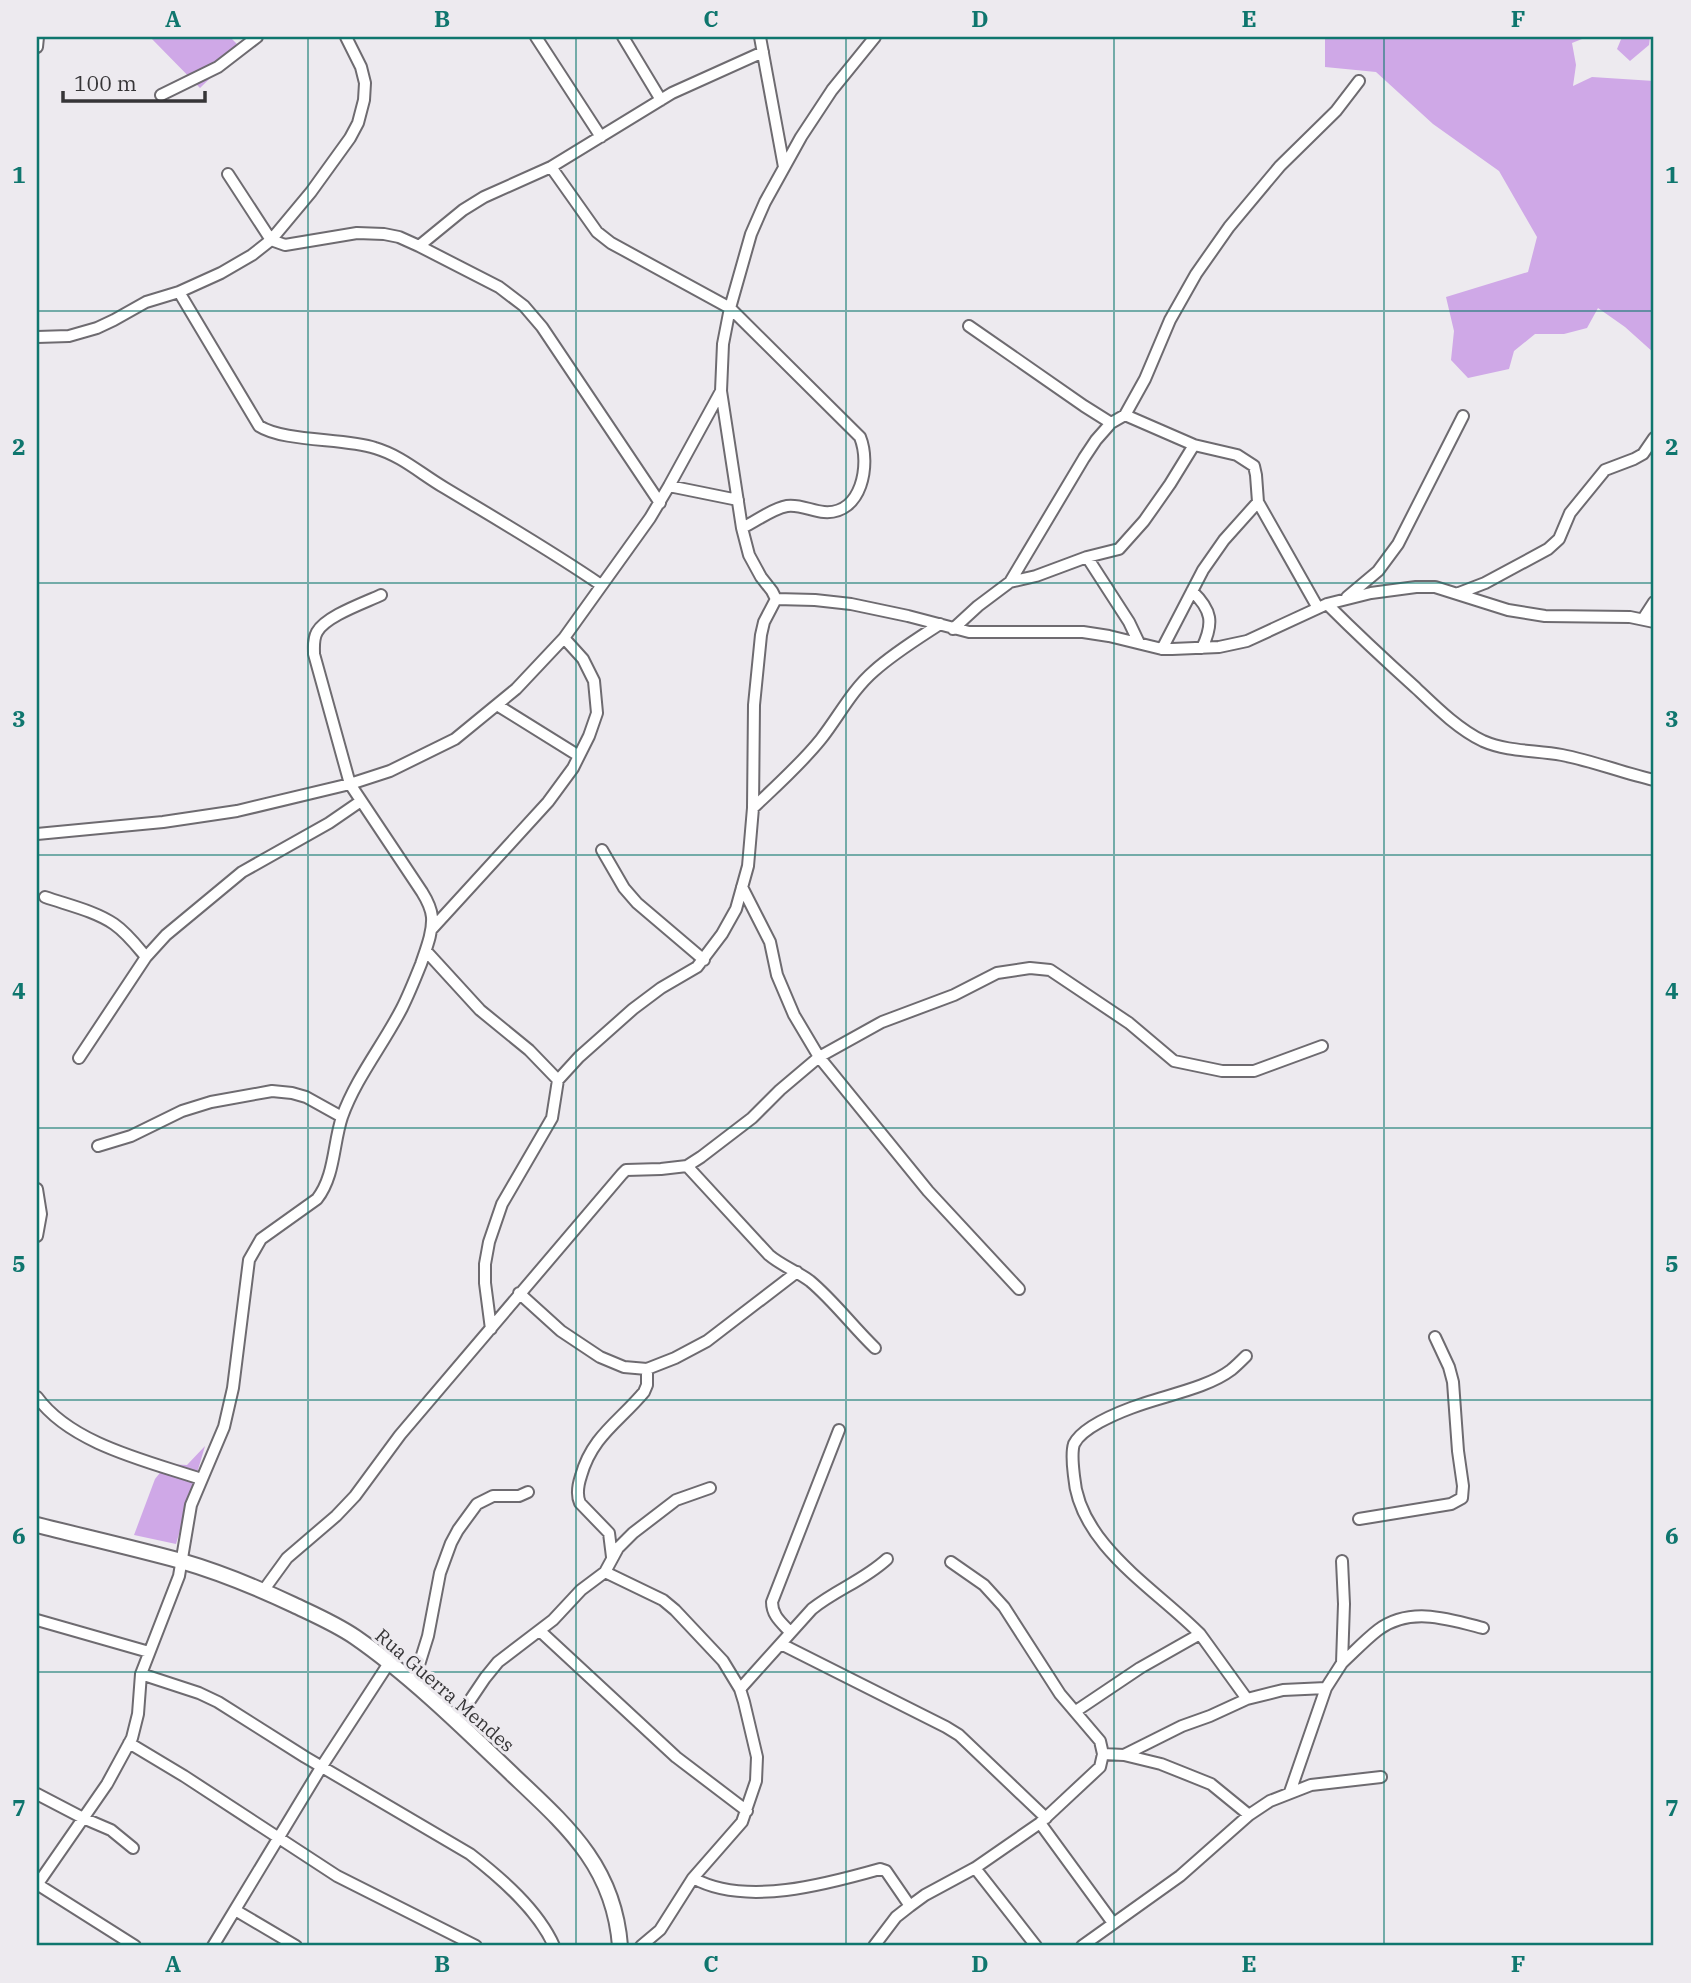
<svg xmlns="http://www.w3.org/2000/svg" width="1691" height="1983" font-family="'IBM Plex Serif',serif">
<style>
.green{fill:#cfa8e7}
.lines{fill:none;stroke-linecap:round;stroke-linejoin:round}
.minor-casing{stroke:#6e6b70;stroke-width:14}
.tertiary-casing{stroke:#6e6b70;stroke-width:18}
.minor{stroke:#fff;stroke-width:10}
.tertiary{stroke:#fff;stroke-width:14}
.grid{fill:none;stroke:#0f766e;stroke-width:2;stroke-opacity:0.55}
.labels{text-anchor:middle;stroke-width:6;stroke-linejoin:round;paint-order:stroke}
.street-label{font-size:19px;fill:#363537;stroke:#edeaef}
.neatline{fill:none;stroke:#0f766e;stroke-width:2.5}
.grid-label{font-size:23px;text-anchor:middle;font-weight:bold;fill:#0f766e}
</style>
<rect width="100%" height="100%" fill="#edeaef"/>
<!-- green -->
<path class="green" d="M150 37H230L241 48 200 88Z
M1325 37H1587L1572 43 1576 65 1573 86 1592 77 1654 81V353L1625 327 1598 308 1587 328 1564 334H1535L1514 351 1509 369 1468 378 1451 360 1454 331 1446 297 1528 272 1537 237 1499 171 1433 124 1376 72 1325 67Z
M1622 37H1650L1649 45 1630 61 1617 49Z
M205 1446 176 1544 134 1535 155 1479 167 1464 187 1465Z"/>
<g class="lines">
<!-- minor casing -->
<g class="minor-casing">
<path id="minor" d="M536 37 601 137
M623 37 661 100
M760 37 784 167
M37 47 38 37
M161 95 218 67 257 37
M551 167 597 232 611 243 730 308 860 437C871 464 862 515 824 512 812 511 799 504 787 506 771 509 757 521 742 528
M228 174 271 240 285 245 357 233 384 234 399 237 419 246 499 287 524 306 542 327 660 503
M419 246 463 210 484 197 551 167 672 93 763 52
M179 292 259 426C284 442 344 438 375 448 402 456 421 474 445 488 498 520 550 550 601 585
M969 326 1084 406 1111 423
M37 337 69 336 97 328 114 320 146 302 179 292 221 273 252 255 271 240 311 192 350 138 358 123 364 100 365 83 361 67 346 37
M1125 415 1194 445 1237 455 1254 466 1256 475 1258 502 1318 608
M669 486 738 500
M1087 557 1129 622 1139 643
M1010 582 1036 576 1087 557 1119 549 1144 521 1170 484 1194 445
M1192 591C1212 610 1214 623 1202 648
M1459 593 1485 583 1548 549 1559 539 1570 513 1605 470 1634 459 1643 454 1654 438
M1347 597 1378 571 1398 544 1463 416
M776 599 815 600 851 604 908 616 969 632H1083L1109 636 1162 649H1172L1219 647 1247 641 1327 604 1371 593 1416 587H1435L1508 610 1545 616 1630 617 1654 622
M1327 604C1356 633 1386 661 1416 688 1436 707 1458 729 1483 741 1508 752 1536 750 1562 755 1593 761 1623 773 1654 780
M1643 619 1654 602
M953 629 978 606 1010 582 1084 458 1096 440 1111 423 1125 415 1145 379 1170 320 1196 274 1229 227 1280 166 1336 111 1359 81
M1162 649 1203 570 1224 540 1258 502
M497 705 579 756
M753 808C776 786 801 764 821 739 839 716 852 690 874 671 894 653 917 639 940 624
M37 834 163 822 237 811 350 784 390 771 455 739 516 689 564 638 650 518 669 486 721 391 723 344 730 308 751 234 765 202 801 137 832 90 875 37
M602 850 624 888 637 903 704 960
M742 887 770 942 777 975 794 1015 819 1057 928 1191 1019 1289
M45 897C68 905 95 911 114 924 127 933 136 945 146 957
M431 930 548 802 573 768 589 736 597 713 594 681 583 659 564 638
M426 951 480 1010 529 1050 558 1080
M79 1058 146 957 166 935 242 872 329 823 361 801
M98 1146 131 1136 182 1111 211 1102 272 1091 292 1093 306 1097 342 1117
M687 1166 769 1255C782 1266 797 1271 810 1281 834 1301 853 1327 875 1348
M37 1189 41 1214 37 1236
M519 1293 561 1331 600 1357 624 1367 647 1369 675 1358 707 1341 797 1272
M491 1329 485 1283V1264L489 1242 502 1204 552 1118 558 1080 579 1057 633 1009 661 988 697 967 722 934 736 909 748 866 753 808 754 705 761 635 764 622 776 599 772 591 761 577 749 555 742 528 721 391
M37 1397C71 1444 147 1461 201 1479
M1359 1519 1451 1504 1462 1498 1463 1486 1458 1451 1453 1382 1449 1367 1435 1337
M612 1557 609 1533 580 1503C576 1494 578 1485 581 1476 592 1436 620 1421 644 1392L647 1385V1369
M951 1562 984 1585 1004 1607 1060 1694 1100 1741 1103 1754
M605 1572 663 1600 675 1610 723 1661 740 1689 744 1702 757 1757 756 1781 742 1822 693 1878
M263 1591 287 1558 336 1516 355 1496 400 1435 622 1174 626 1170 661 1169 687 1166 701 1157 752 1118 780 1090 819 1057 882 1022 954 995 997 973 1030 968 1050 970 1129 1023 1174 1061 1222 1071H1254L1322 1046
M37 1620 149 1652
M540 1631 676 1757 747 1811
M790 1632C782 1623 772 1616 772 1602L839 1430
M1200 1634C1156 1589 1079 1545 1074 1476 1073 1467 1071 1453 1074 1444 1082 1428 1115 1414 1131 1408 1161 1396 1206 1389 1231 1370 1236 1366 1241 1361 1246 1356
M781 1644 946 1727 959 1735 1046 1818
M1342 1663C1354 1652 1365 1640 1378 1630 1410 1606 1449 1619 1483 1628
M141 1674 199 1693 218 1702 305 1757 470 1854C501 1878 538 1910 554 1946
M413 1684 428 1636 440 1573 451 1543 458 1530 477 1504 493 1496H519L528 1492
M740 1689 812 1609C837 1589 863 1581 887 1559
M1076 1711 1140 1668 1200 1634 1247 1699
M456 1721 485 1678 498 1662 553 1620 581 1590 605 1572 618 1548 633 1533 676 1500 710 1488
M129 1743 184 1776 337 1876 476 1946
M1124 1755 1161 1764 1211 1784 1249 1815
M1290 1792 1326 1688 1342 1663 1344 1604 1342 1561
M37 1794 83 1818 111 1830 133 1848
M1040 1823 1113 1923
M975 1868 1036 1946
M37 1884 135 1946
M37 1885 107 1784 132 1738 138 1714 141 1674 179 1576 191 1505 224 1427 233 1388 249 1260 261 1239 317 1199C335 1176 333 1144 342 1117 356 1078 383 1045 402 1008 409 994 415 979 421 964 426 949 433 932 432 917 431 907 427 900 422 892L350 784 314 654C314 646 313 639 317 632 326 616 364 603 381 595
M235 1910 296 1946
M213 1946 322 1766 389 1663
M641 1946 660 1930 693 1878C745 1907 827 1884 880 1869L886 1871 910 1906
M874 1946 896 1917 910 1906 925 1895 975 1868 1040 1823 1100 1767 1103 1754 1124 1755 1182 1726 1210 1716 1247 1699 1283 1690 1326 1688
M1082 1946 1180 1876 1249 1815 1270 1801 1311 1785 1381 1777"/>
</g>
<!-- tertiary casing -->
<g class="tertiary-casing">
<path id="tertiary" d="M37 1525C85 1537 133 1548 181 1561 219 1572 258 1588 294 1605 315 1615 336 1624 355 1637 410 1675 465 1729 514 1776 568 1827 614 1867 620 1946"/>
</g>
<!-- minor -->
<use href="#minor" class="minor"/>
<!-- tertiary -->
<use href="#tertiary" class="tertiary"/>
</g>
<!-- grid -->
<path class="grid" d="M308 37V1946M576 37V1946M846 37V1946M1114 37V1946M1384 37V1946M37 311H1654M37 583H1654M37 855H1654M37 1128H1654M37 1400H1654M37 1672H1654"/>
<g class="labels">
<!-- street labels -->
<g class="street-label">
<text transform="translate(445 1690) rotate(41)" y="7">Rua Guerra Mendes</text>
</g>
</g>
<!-- border -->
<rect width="1691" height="1983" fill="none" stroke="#edeaef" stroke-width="77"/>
<!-- scale -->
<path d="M63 91v10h142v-10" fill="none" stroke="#363537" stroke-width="3.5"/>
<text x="74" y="91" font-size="21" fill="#363537" stroke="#edeaef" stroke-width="5" paint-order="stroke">100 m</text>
<rect x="38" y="38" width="1614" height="1906" class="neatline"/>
<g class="grid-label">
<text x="173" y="27">A</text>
<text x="442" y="27">B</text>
<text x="711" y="27">C</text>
<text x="980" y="27">D</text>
<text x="1249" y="27">E</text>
<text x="1518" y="27">F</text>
<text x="19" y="183">1</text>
<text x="1672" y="183">1</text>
<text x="19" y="455">2</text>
<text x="1672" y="455">2</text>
<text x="19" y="727">3</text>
<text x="1672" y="727">3</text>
<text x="19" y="999">4</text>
<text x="1672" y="999">4</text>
<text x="19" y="1272">5</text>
<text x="1672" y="1272">5</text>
<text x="19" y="1544">6</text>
<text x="1672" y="1544">6</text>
<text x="19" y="1816">7</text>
<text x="1672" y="1816">7</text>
<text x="173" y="1972">A</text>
<text x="442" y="1972">B</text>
<text x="711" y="1972">C</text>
<text x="980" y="1972">D</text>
<text x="1249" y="1972">E</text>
<text x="1518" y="1972">F</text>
</g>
</svg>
